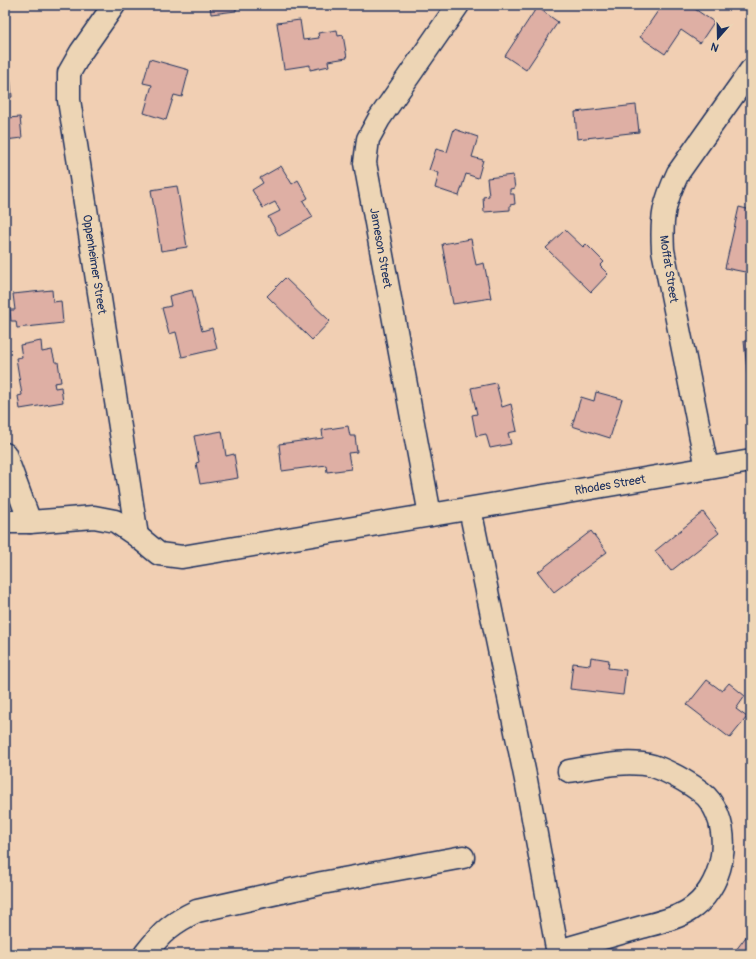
<svg xmlns="http://www.w3.org/2000/svg" width="756" height="959" font-family="Pangolin,sans-serif">
<style>
.building{fill:#deafa4;stroke:#1b2f5e}
.lines{fill:none;stroke-linecap:round;stroke-linejoin:round}
.minor-casing{stroke:#1b2f5e;stroke-width:25}
.minor{stroke:#edd5b5;stroke-width:22}
.labels{text-anchor:middle;stroke-width:3;stroke-linejoin:round;paint-order:stroke}
.street-label{font-size:12px;fill:#1b2f5e;stroke:#edd5b5}
</style>
<rect width="100%" height="100%" fill="#f1cfb3"/>
<filter id="ink" filterUnits="userSpaceOnUse"><feTurbulence type="fractalNoise" baseFrequency=".025" numOctaves="2"/><feDisplacementMap in="SourceGraphic" scale="8" xChannelSelector="R" yChannelSelector="G"/><feConvolveMatrix kernelMatrix="1 2 1 2 8 2 1 2 1" color-interpolation-filters="sRGB"/></filter>
<g filter="url(#ink)">
<!-- building -->
<path class="building" d="M210 5H236V11L211 14Z
M662 5H689L714 22 700 43 681 30 665 54 640 37Z
M537 7 558 22 526 70 505 56Z
M300 20 303 40 319 38 318 33 337 30 338 36 343 35 347 58 328 61 329 66 310 70V65L284 69 277 23Z
M150 59 189 70 182 97 174 95 166 120 144 113 152 85 143 83Z
M10 74 12 97 6 98 8 118 20 117 22 138 5 140V75Z
M636 105 639 132 577 139 575 112Z
M454 129 478 137 472 157 483 160 478 178 466 174 459 196 435 188 439 173 429 170 436 149 447 152Z
M281 166 292 184 298 180 308 198 303 201 313 217 279 236 268 217 280 211 275 202 263 208 252 190 263 183 260 178Z
M513 175 515 188 510 189V194H514L515 204 510 205V210L484 212 483 197 489 196 487 178Z
M177 186 187 247 161 251 151 190Z
M739 207 751 210V268L750 273 725 268Z
M565 230 583 247 586 244 604 262 600 266 608 274 591 292 546 248Z
M471 239 476 265 484 263 491 298 453 304 442 244Z
M285 278 330 321 312 340 267 296Z
M52 290 53 302 61 301 63 323 17 328 16 321H11L10 310H15L13 294Z
M192 290 202 331 212 328 217 349 182 357 176 332 169 334 162 308 171 306 169 296Z
M751 340V390H749L744 341Z
M41 341 42 352 52 350 55 362H58L61 382 54 383 55 388 61 387 63 402 20 409 18 396 22 395 16 358 22 357 20 345Z
M496 383 502 407 511 404 517 431 508 433 511 444 490 448 486 434 476 436 472 415 477 414 471 388Z
M596 392 622 399 610 438 572 426 581 397 594 401Z
M348 426 350 436H355L357 452 348 453 351 469 327 472 326 465 282 471 279 444 323 438 322 430Z
M222 431 226 456 234 454 238 478 200 484 196 463 199 462 194 436Z
M703 512 719 533 671 571 655 551Z
M591 531 607 552 554 592 538 572Z
M591 657 609 660 608 668 626 670 623 695 570 689 573 663 590 665Z
M707 680 722 691 729 683 745 696 736 709 747 717 730 738 687 705Z
M751 930V954H742L736 950Z"/>
<g class="lines">
<!-- minor casing -->
<g class="minor-casing">
<g id="minor">
<path id="s1" d="M114 5 81 52 69 73V100L137 536"/>
<path d="M5 454 30 522"/>
<path d="M707 468 663 250C661 217 664 203 678 173L751 70"/>
<path d="M470 509 526 780 558 954"/>
<path d="M430 515 365 163 368 139 379 119 458 5"/>
<path id="s2" d="M5 522H30L94 517 115 521 137 536 159 554 182 557 751 461"/>
<path d="M558 951C586 943 614 935 642 927 657 923 675 919 688 911 723 890 734 834 710 801 701 788 668 771 653 766 627 759 595 767 569 771"/>
<path d="M145 954C162 932 172 923 197 911L322 883 463 857"/>
</g>
</g>
<!-- minor -->
<use href="#minor" class="minor"/>
</g>
</g>
<g class="labels">
<!-- street labels -->
<g class="street-label">
<text transform="translate(381 248) rotate(80)" y="4">Jameson Street</text>
<text dy="4" stroke="none"><textPath href="#s1" startOffset="275">Oppenheimer Street</textPath></text>
<text transform="translate(669 269) rotate(81)" y="4">Moffat Street</text>
<text dy="4" stroke="none"><textPath href="#s2" startOffset="623">Rhodes Street</textPath></text>
</g>
</g>
<!-- margin -->
<rect width="756" height="959" fill="none" stroke="#edd5b5" stroke-width="20"/>
<rect x="10" y="10" width="736" height="939" fill="none" stroke="#1b2f5e" stroke-width="1.5" filter="url(#ink)"/>
<!-- north arrow -->
<g transform="translate(718 38) rotate(200)" stroke="#edd5b5" stroke-width="3" paint-order="stroke">
<path d="M0-3L7 15L0 10L-7 15Z" fill="#1b2f5e"/>
<text y="-6" font-size="11" font-weight="bold" text-anchor="middle" fill="#1b2f5e">N</text>
</g>
</svg>
